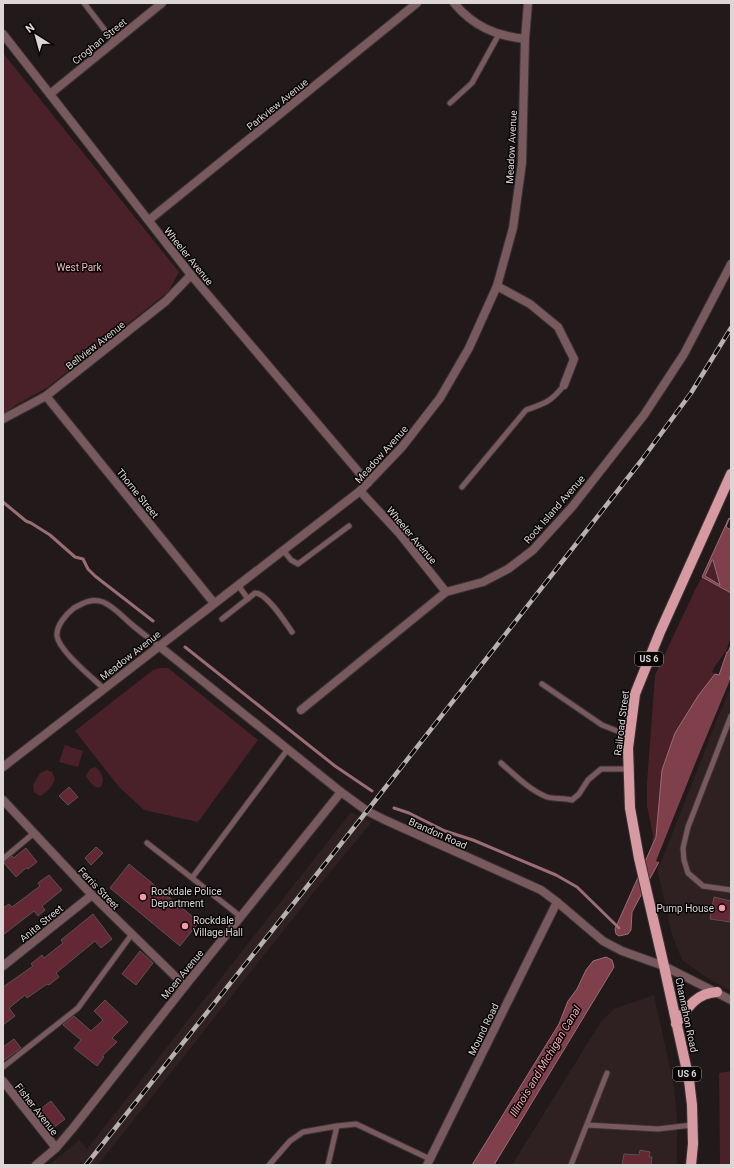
<svg xmlns="http://www.w3.org/2000/svg" width="734" height="1168" font-family="Roboto,sans-serif">
<style>
.built{fill:#2f2022}
.green{fill:#4a2128}
.water{fill:#7f404b;stroke:#9b6d75;fill-rule:evenodd}
.pier{fill:#21191a}
.lines{fill:none;stroke-linecap:round;stroke-linejoin:round}
.stream{stroke:#9b6d75;stroke-width:3}
.building{fill:#642834;stroke:#5b5152}
.service-casing{stroke:#3b3334;stroke-width:7}
.minor-casing{stroke:#3b3334;stroke-width:10}
.tertiary-casing{stroke:#3b3334;stroke-width:10}
.primary-casing{stroke:#3b3334;stroke-width:12}
.service{stroke:#785a5e;stroke-width:5}
.minor{stroke:#785a5e;stroke-width:8}
.tertiary{stroke:#785a5e;stroke-width:8}
.primary{stroke:#d799a2;stroke-width:10}
.rail-casing{stroke:#b8b1b2;stroke-width:4.5}
.rail{stroke:#080506;stroke-width:3;stroke-dasharray:9;stroke-linecap:butt}
.poi-dot{fill:#f39aa8;stroke:#080506;stroke-width:1.5}
.labels{text-anchor:middle;stroke-width:3;stroke-linejoin:round;paint-order:stroke}
.shield{fill:#080506;stroke:#9c9798;stroke-width:1}
.shield-label{font-size:9px;font-weight:bold;fill:#dcd6d6}
.street-label{font-size:10px;fill:#dcd6d6;stroke:#080506}
.park-label{font-size:10px;fill:#f4b8c0;stroke:#080506}
.poi-label{font-size:10px;fill:#dcd6d6;stroke:#080506;text-anchor:start}
.water-label{font-size:11px;font-style:italic;fill:#f8a9b5;stroke:#080506}
</style>
<rect width="100%" height="100%" fill="#21191a"/>
<!-- built -->
<path class="built" d="M731 682V991L710 980 682 960 672 935 657 868Z
M351 812 372 822 321 883 98 1165H49L79 1140 87 1149Z
M654 995 674 1086 677 1117V1165H512L600 1023 614 1009Z"/>
<!-- green -->
<path class="green" d="M3 53 179 272 168 292 48 387 16 405 3 415Z
M712 559 721 585 705 576Z
M702 577 731 593C731 611 734 635 726 651 721 659 716 663 712 672L719 675 724 698 652 846 653 835 647 806V783L655 675 695 590Z
M160 668H168L258 740 198 822 144 810 119 787 75 731 153 670Z
M65 745 83 751 78 767 59 762Z
M95 767C107 774 104 793 94 786 91 784 88 779 86 776L90 769Z
M47 770 52 772 55 779C52 787 47 792 40 796L34 792 33 785 40 773Z
M731 1071V1165H720L719 1073Z"/>
<!-- water -->
<path class="water" d="M729 518 731 519H729L726 527 731 530V593L702 577ZM712 560H713L720 585 705 576Z
M731 645V674L729 679 731 680 661 858 632 912 631 930 628 934 619 936 616 934 615 929 656 837 662 770 675 733 698 696 715 674 719 675 727 652H728Z
M606 957 612 960 614 967 494 1165H472L559 1024 568 1001 577 989 586 970 593 961Z"/>
<!-- pier -->
<path class="pier" d="M730 680 731 687 714 727 660 865 659 862 656 861 697 759Z"/>
<g class="lines">
<!-- stream -->
<path class="stream" d="M3 502 26 521 31 523 50 535 75 557 83 559 88 569 95 576 153 621
M185 647 335 766 372 791
M394 808 409 813 445 831 473 840 556 875 577 887 619 928"/>
</g>
<!-- building -->
<path class="building" d="M69 787 78 797 68 805 59 796Z
M96 847 103 853 91 865 85 858Z
M26 848 37 862 28 869 26 868 16 877 4 863 12 856 14 858 16 856Z
M129 864 199 922 180 946 110 888Z
M49 875 62 890 42 906 45 910 38 916 34 911 3 935V908L9 904 12 907 40 886 38 883Z
M714 897 731 901 730 922 710 919Z
M93 914 112 939 101 948 95 941 56 973 59 977 49 985 47 984 27 998 25 995 9 1008 15 1016 3 1025V987L33 966 31 964 42 955 44 958 63 943 61 940Z
M140 951 153 963 136 985 122 974Z
M105 1000 128 1022 112 1038 117 1042 102 1056 104 1057 97 1066 74 1048 81 1040 63 1025 74 1016 91 1031 103 1020 94 1011Z
M14 1039 21 1048 3 1061V1047Z
M51 1101 65 1119 52 1129 38 1111Z
M640 1150 650 1152 649 1157H652L651 1165H622L624 1154 639 1155Z"/>
<g class="lines">
<!-- service casing -->
<g class="service-casing">
<path id="service" d="M84 3 114 42
M450 103 472 83 499 34
M462 487 526 410C546 403 552 401 564 385
M283 550 291 560 298 564 349 526
M238 585 248 599
M222 619 255 593C267 593 285 622 292 632
M542 684 602 725 630 736
M104 689C93 678 59 651 57 636 56 626 66 614 74 608 83 603 92 598 103 602 113 606 122 616 130 623 139 631 149 638 159 646
M731 716 688 827 683 848 684 860 688 873 703 886 731 890
M501 763C515 775 529 790 547 797 553 799 564 798 572 800L579 794 588 780 601 769H629
M147 843 192 878 288 749
M3 859 34 833
M192 878 241 917
M3 1067 78 1008 132 934
M587 1125 658 1129 692 1125
M269 1165 290 1141 303 1132 337 1126 356 1124 430 1159
M328 1165 337 1126
M571 1165 607 1073"/>
</g>
<!-- minor casing -->
<g class="minor-casing">
<path id="minor" d="M454 3C473 26 496 36 525 39
M50 94 162 3
M149 220 417 3
M497 286 530 304 558 327 574 359 564 385
M46 396 214 603
M3 419 46 396 166 301 191 275
M360 491 399 533 446 592
M301 710 446 592 483 582 508 569 533 550 572 507 644 415 684 354 731 264
M3 800 92 895 185 986
M3 966 92 895
M3 1081 56 1148
M427 1165 557 902"/>
</g>
<!-- tertiary casing -->
<g class="tertiary-casing">
<path id="tertiary" d="M3 34 191 275 368 483
M159 646 341 792 367 811 385 820 541 890 557 902 603 941 622 951 664 966 731 1000
M3 767 360 491 402 447 440 398 469 348 497 286 513 228 522 163 525 39 528 3
M36 1165 56 1148 73 1128 185 986 341 792"/>
</g>
<!-- primary casing -->
<g class="primary-casing">
<path id="primary" d="M676 1024C687 1008 696 993 717 992
M691 1165 693 1144 692 1105 689 1080 664 966 639 858 630 808 628 748 635 694 660 632 731 474"/>
</g>
<!-- service -->
<use href="#service" class="service"/>
<!-- minor -->
<use href="#minor" class="minor"/>
<!-- tertiary -->
<use href="#tertiary" class="tertiary"/>
<!-- primary -->
<use href="#primary" class="primary"/>
<!-- rail casing -->
<g class="rail-casing">
<path id="rail" d="M86 1165 367 811 641 461 691 393 731 328"/>
</g>
<!-- rail -->
<use href="#rail" class="rail"/>
</g>
<!-- markers -->
<g class="poi-dot">
<circle cx="143" cy="897" r="4"/>
<circle cx="722" cy="908" r="4"/>
<circle cx="185" cy="926" r="4"/>
</g>
<g class="labels">
<!-- shield labels -->
<g class="shield">
<rect x="635" y="652" width="28" height="14" rx="3"/>
<rect x="673" y="1067" width="28" height="14" rx="3"/>
</g>
<g class="shield-label">
<text x="649" y="662">US 6</text>
<text x="687" y="1077">US 6</text>
</g>
<!-- street labels -->
<g class="street-label">
<text transform="translate(99 41) rotate(-39)" y="4">Croghan Street</text>
<text transform="translate(277 104) rotate(-39)" y="4">Parkview Avenue</text>
<text transform="translate(511 147) rotate(-87)" y="4">Meadow Avenue</text>
<text transform="translate(189 256) rotate(51)" y="4">Wheeler Avenue</text>
<text transform="translate(95 345) rotate(-38)" y="4">Bellview Avenue</text>
<text transform="translate(381 454) rotate(-48)" y="4">Meadow Avenue</text>
<text transform="translate(138 493) rotate(51)" y="4">Thorne Street</text>
<text transform="translate(554 509) rotate(-49)" y="4">Rock Island Avenue</text>
<text transform="translate(412 535) rotate(50)" y="4">Wheeler Avenue</text>
<text transform="translate(130 655) rotate(-38)" y="4">Meadow Avenue</text>
<text transform="translate(621 723) rotate(-83)" y="4">Railroad Street</text>
<text transform="translate(438 833) rotate(24)" y="4">Brandon Road</text>
<text transform="translate(99 888) rotate(46)" y="4">Ferris Street</text>
<text transform="translate(41 923) rotate(-39)" y="4">Anita Street</text>
<text transform="translate(182 974) rotate(-51)" y="4">Moen Avenue</text>
<text transform="translate(687 1015) rotate(78)" y="4">Channahon Road</text>
<text transform="translate(483 1029) rotate(-64)" y="4">Mound Road</text>
<text transform="translate(37 1109) rotate(52)" y="4">Fisher Avenue</text>
</g>
<!-- park labels -->
<g class="park-label">
<text x="79" y="271">West Park</text>
</g>
<!-- poi labels -->
<g class="poi-label">
<text x="151" y="895">Rockdale Police<tspan x="151" dy="12">Department</tspan></text>
<text x="714" y="912" text-anchor="end">Pump House</text>
<text x="193" y="924">Rockdale<tspan x="193" dy="12">Village Hall</tspan></text>
</g>
<!-- water labels -->
<g class="water-label">
<text transform="translate(545 1061) rotate(-59)" y="4">Illinois and Michigan Canal</text>
</g>
</g>
<!-- border -->
<rect width="734" height="1168" fill="none" stroke="#dcd6d6" stroke-width="8"/>
<!-- north arrow -->
<g transform="translate(36 36) rotate(323)" stroke="#080506" stroke-width="3" paint-order="stroke">
<path d="M0-3L7 15L0 10L-7 15Z" fill="#dcd6d6"/>
<text y="-6" font-size="11" font-weight="bold" text-anchor="middle" fill="#dcd6d6">N</text>
</g>
</svg>
